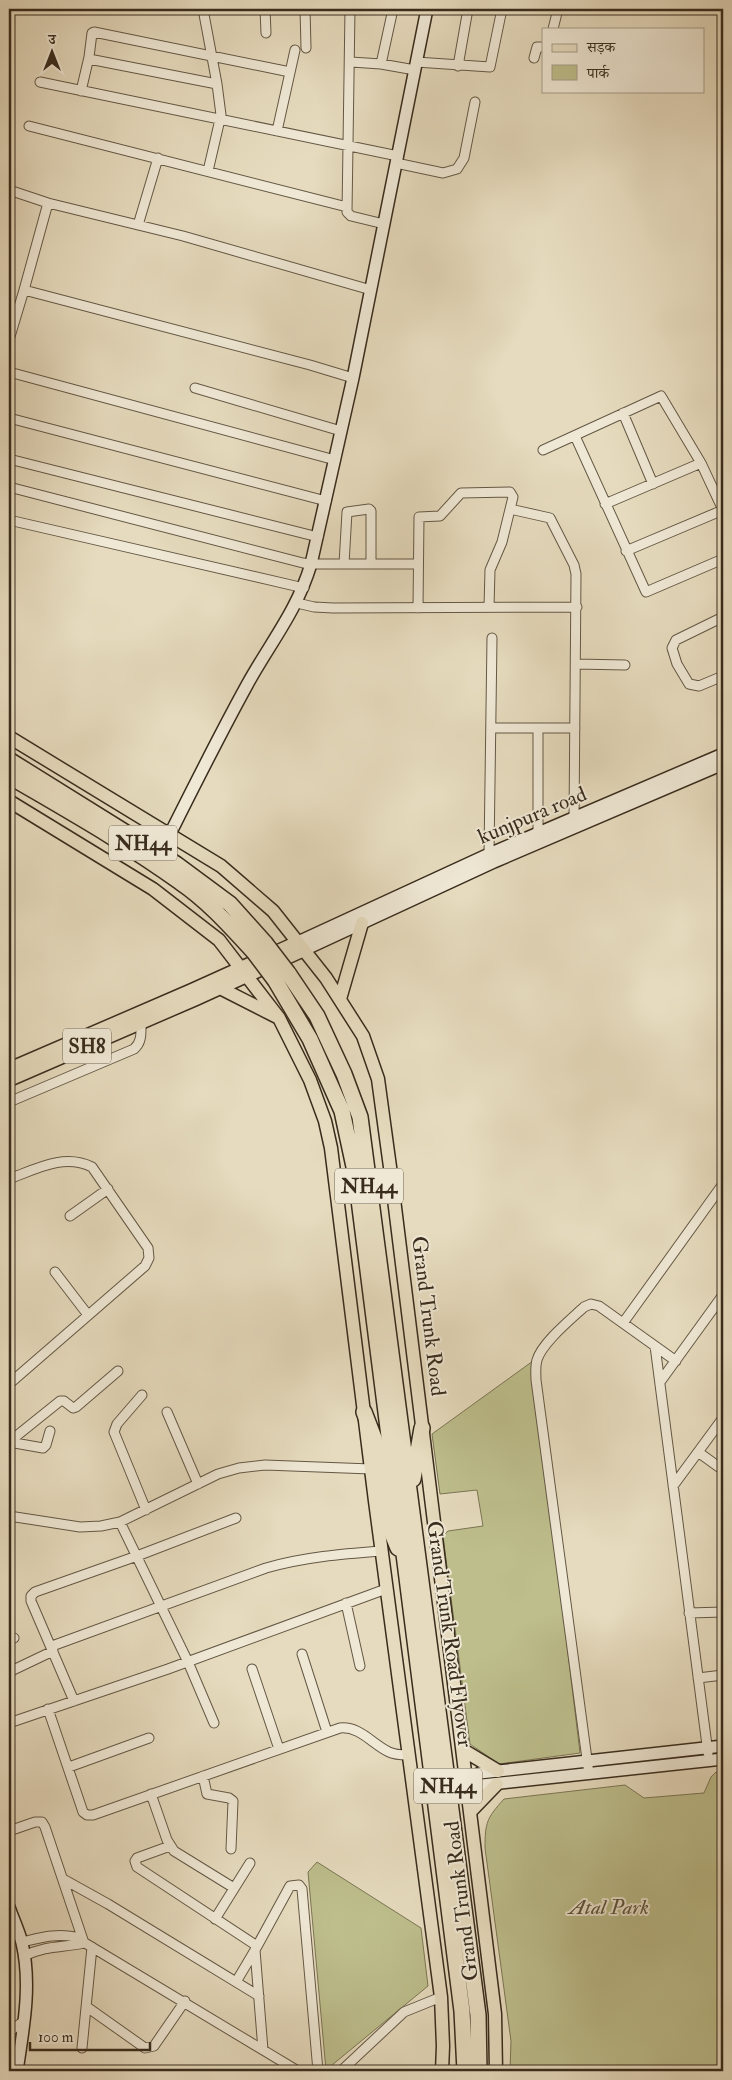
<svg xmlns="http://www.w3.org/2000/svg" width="732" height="2080" font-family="'IM FELL Double Pica','Noto Serif Devanagari',serif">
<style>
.green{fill:#bdbe8c;stroke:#7b7554}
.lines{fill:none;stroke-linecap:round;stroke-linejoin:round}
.street-casing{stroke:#645845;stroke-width:11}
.secondary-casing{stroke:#392c1d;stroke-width:14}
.primary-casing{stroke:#392c1d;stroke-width:15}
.highway-casing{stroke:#392c1d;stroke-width:18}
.street{stroke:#efe8d5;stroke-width:9}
.secondary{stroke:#efe8d5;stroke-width:11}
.primary{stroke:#e6dbbe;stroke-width:12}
.highway{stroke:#e6dbbe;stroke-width:15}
.highway-bridge-casing{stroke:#392c1d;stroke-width:18;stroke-linecap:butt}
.highway-bridge{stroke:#e6dbbe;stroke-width:15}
.labels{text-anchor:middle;stroke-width:4;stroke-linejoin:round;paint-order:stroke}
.shield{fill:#efe8d5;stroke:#706454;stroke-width:1}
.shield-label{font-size:20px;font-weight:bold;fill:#392c1d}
.street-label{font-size:21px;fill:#392c1d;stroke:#efe8d5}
.park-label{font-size:21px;font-style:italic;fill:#5a5039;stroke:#efe8d5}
</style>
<rect width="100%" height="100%" fill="#e6dbbe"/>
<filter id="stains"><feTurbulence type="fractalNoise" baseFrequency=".004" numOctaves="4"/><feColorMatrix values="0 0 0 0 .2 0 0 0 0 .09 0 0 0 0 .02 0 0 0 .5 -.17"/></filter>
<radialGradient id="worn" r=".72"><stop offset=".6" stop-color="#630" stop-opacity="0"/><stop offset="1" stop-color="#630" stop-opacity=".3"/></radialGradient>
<!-- green -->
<path class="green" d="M533 1361 580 1753 499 1764 470 1744 443 1536 448 1531 483 1526 477 1490 440 1494 432 1434Z
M716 1772 723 1777V2071H510L511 2041 485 1848C485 1822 487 1818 504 1799L625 1785 644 1798 704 1793 711 1777Z
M317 1862 421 1928 428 1986 326 2070 308 1872Z"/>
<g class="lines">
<!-- street casing -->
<g class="street-casing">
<path id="street" d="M203 9 217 84 221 115 208 171
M265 9 266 33
M305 9 306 48
M350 9 347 212 351 216 384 224
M553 29 558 9
M534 58 537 47H543
M89 59 217 84
M351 62 381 64 415 70
M416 62 490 67 502 9
M381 64 393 9
M458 66 468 9
M40 82 398 156
M81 91 89 57 92 33 94 32 290 72
M29 126 347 207
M277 131 295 50
M396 163 443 173 457 169 464 158 475 102
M9 190 48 203 24 290 310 365 353 378
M48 203 183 236 371 290
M138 225 158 158
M9 340 24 290
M9 372 335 460
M195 388 341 431
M623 413 653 484
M9 418 326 501
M575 436 646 592 723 559
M543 450 661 396 701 463 723 510
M9 459 318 537
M9 487 303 563 311 564H418
M605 504 701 463
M510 509 550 518 574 565 576 574 574 822
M9 520 304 588
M626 551 723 510
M344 564 347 512 369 509 371 511V564
M297 603 314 607 333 608 577 607
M418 608 419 517 440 516 461 493 510 492 513 497 502 542 490 570 489 607
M723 617 676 640 672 648 677 664 689 684 699 686 723 676
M576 664 625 665
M491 728H575
M538 728V833
M489 854 492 638
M9 1102 134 1049C142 1042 141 1033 141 1023
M9 1179C36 1169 64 1153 92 1167L148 1248 149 1258 145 1266 9 1384
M70 1216 108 1189
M55 1272 88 1315
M623 1323 723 1184
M655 1346 708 1753
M660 1382 723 1295
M142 1395 117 1424 114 1432 146 1510
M167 1412 198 1484
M9 1442 60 1401H64L73 1408 76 1407 118 1371
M9 1442 43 1448 46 1445 50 1431
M698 1452 723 1470
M673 1486 723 1418
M9 1516 80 1527 101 1526 120 1522 218 1474 239 1468 265 1465 371 1469
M120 1522 188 1662 214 1723
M346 1603 360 1666
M689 1613 723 1612
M9 1640 14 1638
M52 1646 266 1568C304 1557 342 1554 381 1551
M302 1654 327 1732
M252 1669 279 1749
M9 1672 53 1651
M698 1678 723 1675
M74 1701 31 1601V1596L35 1592 137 1556 236 1518
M48 1709 83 1812 87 1815H93L340 1728C360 1726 372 1744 389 1752 395 1755 402 1755 408 1755
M9 1723 168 1669 386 1589
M69 1767 149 1738
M589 1774 536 1380C536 1374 535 1367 537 1360 542 1343 570 1320 584 1307L591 1304 599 1306 676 1361
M203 1776 207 1794 229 1798 233 1801 231 1849
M151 1794 167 1840 174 1851 234 1888
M9 1831 35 1822H42L45 1827 84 1943
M170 1846 137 1858 135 1861 137 1867 257 1946
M63 1879 108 1904 259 1996
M215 1919 250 1863
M22 1942C40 1938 56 1933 75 1937L298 2071
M24 1956C48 1945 61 1948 84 1943
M236 1982 255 1950
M87 2007 145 2048 154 2046 185 2001
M9 2032 24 2021
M82 2048 92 1947
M263 2050 255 1950 290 1886 299 1885 302 1889 318 2071
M341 2071 404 2012 441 1997"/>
</g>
<!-- secondary casing -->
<g class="secondary-casing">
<path id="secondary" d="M170 834C195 784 220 734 247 685 270 643 297 611 311 564L353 378 427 9
M298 942 489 854 723 754
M304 950 494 862 723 764
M466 1782 480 1773 723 1746
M466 1782 482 1785 723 1759
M9 1907C13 1919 19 1931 22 1943 32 1985 23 2030 17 2071"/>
</g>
<!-- primary casing -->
<g class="primary-casing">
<path id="primary" d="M9 737 221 866 273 911 326 978 363 1036 378 1079 390 1167 495 2014 496 2071
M9 801 153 889 219 940 279 1018 310 1080 325 1121 331 1148 375 1501 441 1997 443 2046 442 2071
M220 988 277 1017
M340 999 362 923
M9 1069 192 990 298 942
M9 1080 196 999 304 950
M463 1750 498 1771
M470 1812 497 1784"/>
</g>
<!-- highway casing -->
<g class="highway-casing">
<path id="highway" d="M9 760 176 864 230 904 265 943
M9 776C67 810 126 843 180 882 208 901 231 927 254 952
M288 973 317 1016 344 1074 360 1117 478 2015 479 2071
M275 980 310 1039 342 1111 356 1176 462 2011 465 2071
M364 1412 374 1438 389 1526 398 1548
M413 1479 422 1428"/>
</g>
<!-- street -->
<use href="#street" class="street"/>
<!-- secondary -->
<use href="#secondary" class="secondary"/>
<!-- primary -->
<use href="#primary" class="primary"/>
<!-- highway -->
<use href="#highway" class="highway"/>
<!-- highway-bridge casing -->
<g class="highway-bridge-casing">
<path id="highway-bridge" d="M265 943 288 973
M254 952 275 980"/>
</g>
<!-- highway-bridge -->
<use href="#highway-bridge" class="highway-bridge"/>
</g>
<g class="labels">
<!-- shield labels -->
<g class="shield">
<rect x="109" y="825.5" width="68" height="35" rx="4"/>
<rect x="63" y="1028.5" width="48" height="35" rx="4"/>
<rect x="335" y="1168.5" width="68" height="35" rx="4"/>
<rect x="414" y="1768.5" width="68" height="35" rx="4"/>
</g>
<g class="shield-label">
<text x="143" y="850">NH44</text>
<text x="87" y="1053">SH8</text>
<text x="369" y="1193">NH44</text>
<text x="448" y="1793">NH44</text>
</g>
<!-- street labels -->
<g class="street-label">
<text transform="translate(532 815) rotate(-23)" y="7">kunjpura road</text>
<text transform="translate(429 1316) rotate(83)" y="7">Grand Trunk Road</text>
<text transform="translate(450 1634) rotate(82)" y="7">Grand Trunk Road Flyover</text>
<text transform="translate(461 1901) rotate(-97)" y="7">Grand Trunk Road</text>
</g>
<!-- park labels -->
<g class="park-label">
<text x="609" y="1914">Atal Park</text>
</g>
</g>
<!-- margin -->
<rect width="732" height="2080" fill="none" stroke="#e6dbbe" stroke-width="30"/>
<rect x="10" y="10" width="712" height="2060" fill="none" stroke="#392c1d" stroke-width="2.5"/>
<rect x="15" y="15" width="702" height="2050" fill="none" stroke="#392c1d"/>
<!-- legend -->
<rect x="542" y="28" width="162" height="65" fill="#efe8d5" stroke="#a69d8b"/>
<rect x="552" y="44" width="25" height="8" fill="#e6dbbe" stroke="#a69d8b"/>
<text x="587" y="52" font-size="15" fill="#392c1d">सड़क</text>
<rect x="552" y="65" width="25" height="15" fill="#bdbe8c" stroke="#a69d8b"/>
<text x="587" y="78" font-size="15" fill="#392c1d">पार्क</text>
<!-- north arrow -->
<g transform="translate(52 52)" stroke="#efe8d5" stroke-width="4" paint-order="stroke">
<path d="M0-4L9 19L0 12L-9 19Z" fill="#392c1d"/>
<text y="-8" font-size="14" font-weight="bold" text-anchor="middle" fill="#392c1d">उ</text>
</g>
<!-- scale -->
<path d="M30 2042v8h120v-8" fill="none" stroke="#392c1d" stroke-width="2.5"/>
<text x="38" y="2042" font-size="15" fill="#392c1d" stroke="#efe8d5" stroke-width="4" paint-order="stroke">100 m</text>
<rect width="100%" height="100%" filter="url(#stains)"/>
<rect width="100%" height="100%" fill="url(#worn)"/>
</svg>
